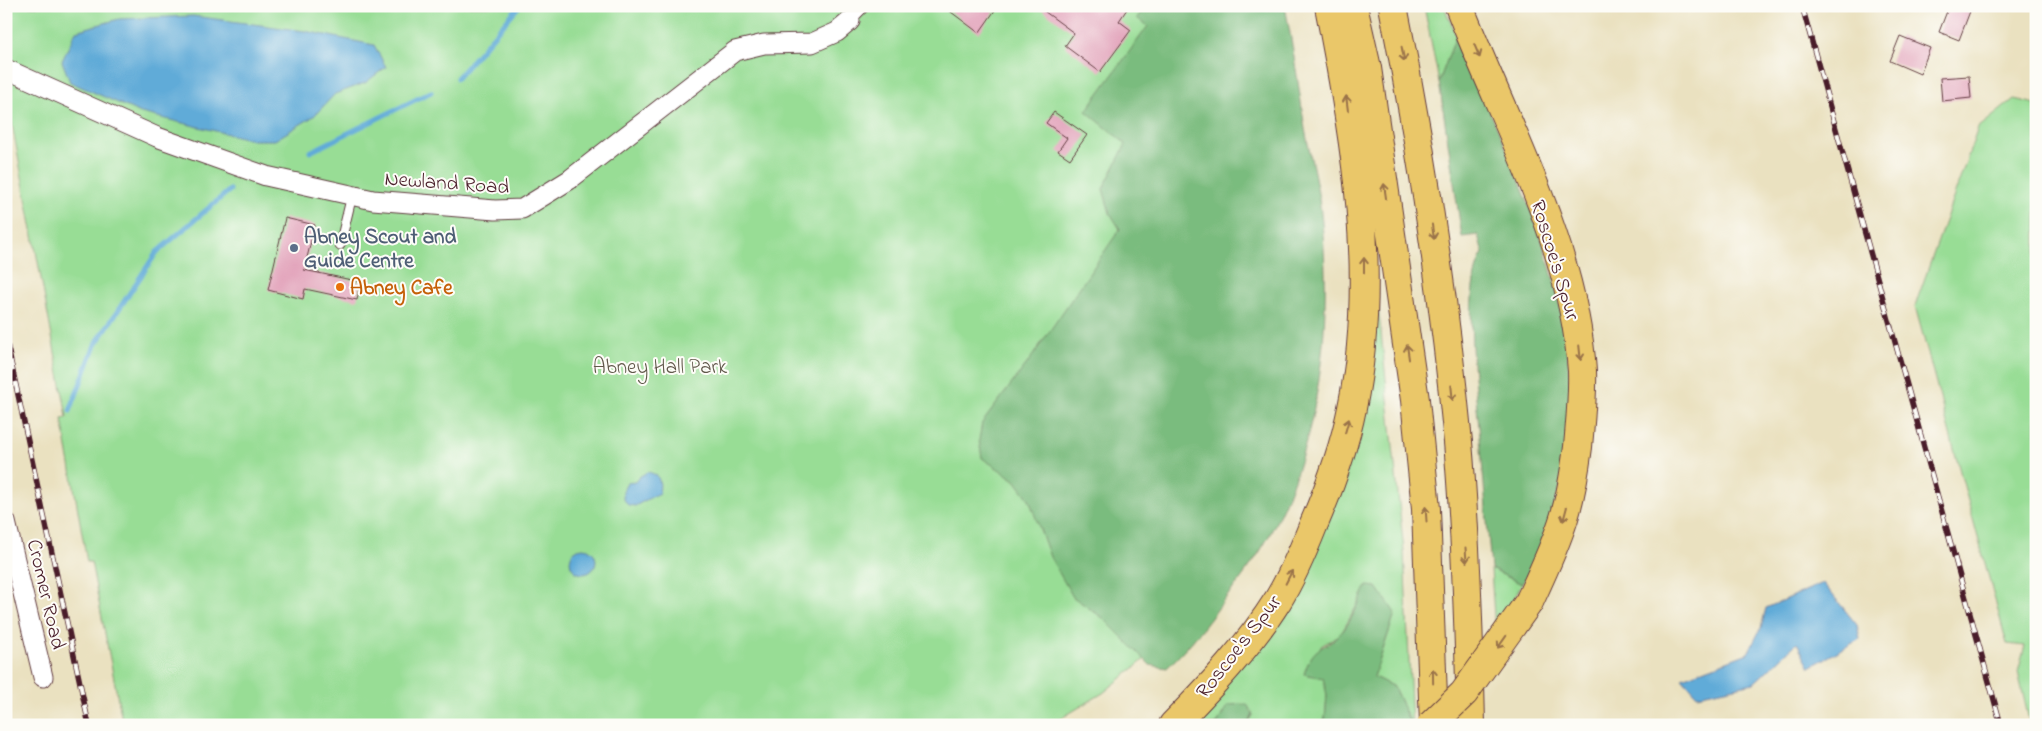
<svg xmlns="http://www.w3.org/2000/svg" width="2042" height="731" font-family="'Indie Flower',sans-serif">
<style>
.green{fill:#98dd95;stroke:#717e60}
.forest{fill:#7abc7e;stroke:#626e54}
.water{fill:#60abd8;stroke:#556582}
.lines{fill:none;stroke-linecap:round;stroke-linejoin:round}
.stream{stroke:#60abd8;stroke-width:5}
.building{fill:#e19fb8}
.lane-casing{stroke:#623c41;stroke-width:11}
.street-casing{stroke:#623c41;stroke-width:21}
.highway-casing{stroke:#623c41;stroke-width:30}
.lane{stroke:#fff;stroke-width:9}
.street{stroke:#fff;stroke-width:19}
.highway{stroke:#eac769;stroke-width:28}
.rail-casing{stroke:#4a1f2b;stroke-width:5.5}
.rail{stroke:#fdfcf7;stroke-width:4;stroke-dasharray:11;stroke-linecap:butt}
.highway-bridge-casing{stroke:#623c41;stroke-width:30;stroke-linecap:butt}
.highway-bridge{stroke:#eac769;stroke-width:28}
.oneway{stroke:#9a734a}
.service-dot{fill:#5c6f8a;stroke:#fdfcf7;stroke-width:2}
.food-dot{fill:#e8710a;stroke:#fdfcf7;stroke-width:2}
.labels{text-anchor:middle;stroke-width:4;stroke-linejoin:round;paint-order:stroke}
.street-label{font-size:21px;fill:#4a1f2b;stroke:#fdfcf7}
.service-label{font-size:21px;font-weight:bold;fill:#4e5e75;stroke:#fdfcf7;text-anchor:start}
.food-label{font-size:21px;font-weight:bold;fill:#c56008;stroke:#fdfcf7;text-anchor:start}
.park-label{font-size:21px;fill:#61584b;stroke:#fdfcf7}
</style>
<rect width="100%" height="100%" fill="#fdfcf7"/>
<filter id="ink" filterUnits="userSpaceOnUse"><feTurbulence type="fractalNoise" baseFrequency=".02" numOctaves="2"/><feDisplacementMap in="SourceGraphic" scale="10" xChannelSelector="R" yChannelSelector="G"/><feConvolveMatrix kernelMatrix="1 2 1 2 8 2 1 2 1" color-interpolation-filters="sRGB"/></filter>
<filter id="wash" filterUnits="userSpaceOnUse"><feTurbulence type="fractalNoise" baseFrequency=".0096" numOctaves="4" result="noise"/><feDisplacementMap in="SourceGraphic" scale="20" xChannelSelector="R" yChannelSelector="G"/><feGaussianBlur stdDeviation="1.12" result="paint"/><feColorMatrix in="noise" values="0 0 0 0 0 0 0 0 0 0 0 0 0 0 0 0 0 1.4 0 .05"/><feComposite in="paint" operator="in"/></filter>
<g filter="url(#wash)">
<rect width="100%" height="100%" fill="#eae1c0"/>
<!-- green -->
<path class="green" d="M6 6H1277L1171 638 1103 693 1050 725H123L91 562H87L62 419 67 418 66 411 6 92Z
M1424 6H1444L1456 36 1439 82Z
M2014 99 2036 104V725H2030L2018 672 2025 646 2007 644 1915 306 1978 128Z
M1375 275 1404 551 1412 725 1394 688 1374 677 1395 613 1368 586 1341 634 1321 646 1327 695 1325 720 1320 725H1247L1253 715 1228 705 1216 725H1184L1307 566Z
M1491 569 1522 584 1495 633Z"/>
<!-- forest -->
<path class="forest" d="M1146 6H1285C1293 47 1299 88 1305 129 1311 160 1319 190 1322 222 1332 327 1320 440 1270 534 1258 557 1241 579 1225 599 1207 624 1189 647 1167 668L1150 665 1103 618 1073 597 1050 557 1029 499 1015 480 982 458 979 440 982 423 1029 361 1120 229 1110 213 1103 189 1126 144 1086 111 1148 26 1137 18Z
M1456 36 1512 161 1541 237 1558 294 1566 336 1571 391 1564 475 1538 557 1522 584 1491 569C1487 525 1484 481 1480 437 1476 394 1461 287 1483 253L1478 235 1462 237 1439 82Z
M1367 586 1377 587 1395 613 1374 677 1394 687 1411 725H1320L1325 719 1327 695 1323 678 1304 674C1314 643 1322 652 1340 634 1350 625 1360 599 1367 586Z
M1247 704 1253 715 1247 725H1216L1228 705Z"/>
<!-- water -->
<path class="water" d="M193 16 305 31 374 45 386 67 365 83 335 94 314 116 275 140H253L141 113 70 82 62 61 76 31 119 19Z
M647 472C660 474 661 482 659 493L635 506 628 505 623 498V491L627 483 635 482 639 477Z
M570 561a13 13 0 1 1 26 0a13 13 0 1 1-26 0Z
M1823 583 1857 625 1860 639 1810 667 1797 643 1754 683 1697 695 1682 678 1748 653 1761 628 1766 608Z"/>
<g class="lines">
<!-- stream -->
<path class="stream" d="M457 78 519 6
M310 152 431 92
M70 411 95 345 157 252 230 190"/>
</g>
<g id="blocks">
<!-- building -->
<path class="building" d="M943 6H998L979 33Z
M1037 6H1129L1119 21 1131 30 1100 72 1065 46 1074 33Z
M1949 6H1972L1959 40 1939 32Z
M1900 36 1930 48 1920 74 1890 61Z
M1969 76 1971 98 1942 101 1940 78Z
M1054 112 1087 135 1070 159 1058 151 1067 138 1046 123Z
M285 218 315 225 304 270 361 282 357 300 305 289 303 299 268 290Z"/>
</g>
</g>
<g filter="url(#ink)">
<use href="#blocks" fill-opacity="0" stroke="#623c41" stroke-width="1"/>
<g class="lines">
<!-- lane casing -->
<g class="lane-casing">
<path id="lane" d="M850 21 865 6
M340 245 352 195"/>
</g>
<!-- street casing -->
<g class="street-casing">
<path id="street" d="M6 69 157 137 266 176 373 200 495 210 522 209 569 180 735 51 764 44 812 43 837 32 850 21
M6 522 43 677"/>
</g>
<!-- highway casing -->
<g class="highway-casing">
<path id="highway" d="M1353 6 1367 68 1415 400 1426 509 1434 725
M1393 6C1422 150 1444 296 1458 442 1466 536 1469 630 1471 725
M1459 6C1505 125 1573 242 1582 371 1583 396 1580 422 1578 447 1575 470 1571 495 1564 518 1555 547 1542 574 1529 602
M1173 725C1211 686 1249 646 1278 600 1292 577 1303 551 1313 526 1329 489 1344 448 1352 408 1379 275 1355 137 1329 6"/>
</g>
<!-- lane -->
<use href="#lane" class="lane"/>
<!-- street -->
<use href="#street" class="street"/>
<!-- highway -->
<use href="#highway" class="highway"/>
<!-- rail casing -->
<g class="rail-casing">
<path id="rail" d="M1802 6 2001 725
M6 339 89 725"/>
</g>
<!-- rail -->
<use href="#rail" class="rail"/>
<!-- highway-bridge casing -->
<g class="highway-bridge-casing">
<path id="highway-bridge" d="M1431 725 1464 693 1529 602"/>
</g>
<!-- highway-bridge -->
<use href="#highway-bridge" class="highway-bridge"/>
</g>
<!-- one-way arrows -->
<defs><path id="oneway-shaft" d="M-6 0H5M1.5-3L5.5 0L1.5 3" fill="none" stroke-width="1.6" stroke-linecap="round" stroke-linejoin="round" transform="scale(1.25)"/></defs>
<g class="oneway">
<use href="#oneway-shaft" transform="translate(1477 51) rotate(67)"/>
<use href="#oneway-shaft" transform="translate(1403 54) rotate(79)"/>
<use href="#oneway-shaft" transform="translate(1347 103) rotate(-97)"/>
<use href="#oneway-shaft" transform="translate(1385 191) rotate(-98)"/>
<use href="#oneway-shaft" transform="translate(1433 232) rotate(82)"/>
<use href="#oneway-shaft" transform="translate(1364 265) rotate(-90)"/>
<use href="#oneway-shaft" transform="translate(1408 352) rotate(-98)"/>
<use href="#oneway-shaft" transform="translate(1580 353) rotate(84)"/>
<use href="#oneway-shaft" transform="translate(1452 393) rotate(84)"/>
<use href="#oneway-shaft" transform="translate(1347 426) rotate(-74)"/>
<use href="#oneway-shaft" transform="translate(1426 514) rotate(-94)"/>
<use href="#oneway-shaft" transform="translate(1565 514) rotate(105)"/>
<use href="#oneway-shaft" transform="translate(1466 555) rotate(86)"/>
<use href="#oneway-shaft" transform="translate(1289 577) rotate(-63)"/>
<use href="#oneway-shaft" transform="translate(1502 642) rotate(125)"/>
<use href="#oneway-shaft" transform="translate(1433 676) rotate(-91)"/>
</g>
</g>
<!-- markers -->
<circle class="service-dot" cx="294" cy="248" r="5"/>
<circle class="food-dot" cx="340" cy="287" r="5"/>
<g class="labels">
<!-- street labels -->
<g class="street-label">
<text transform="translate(447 182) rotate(4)" y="7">Newland Road</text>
<text transform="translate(1556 260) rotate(73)" y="7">Roscoe's Spur</text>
<text transform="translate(47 594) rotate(77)" y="7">Cromer Road</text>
<text transform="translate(1238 646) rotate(-52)" y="7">Roscoe's Spur</text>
</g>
<!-- service labels -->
<g class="service-label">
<text x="304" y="243">Abney Scout and<tspan x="304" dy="24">Guide Centre</tspan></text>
</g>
<!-- food labels -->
<g class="food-label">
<text x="350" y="294">Abney Cafe</text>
</g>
<!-- park labels -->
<g class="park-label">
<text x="660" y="373">Abney Hall Park</text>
</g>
</g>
<!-- margin -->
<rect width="2042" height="731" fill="none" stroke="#fdfcf7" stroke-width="25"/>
</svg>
